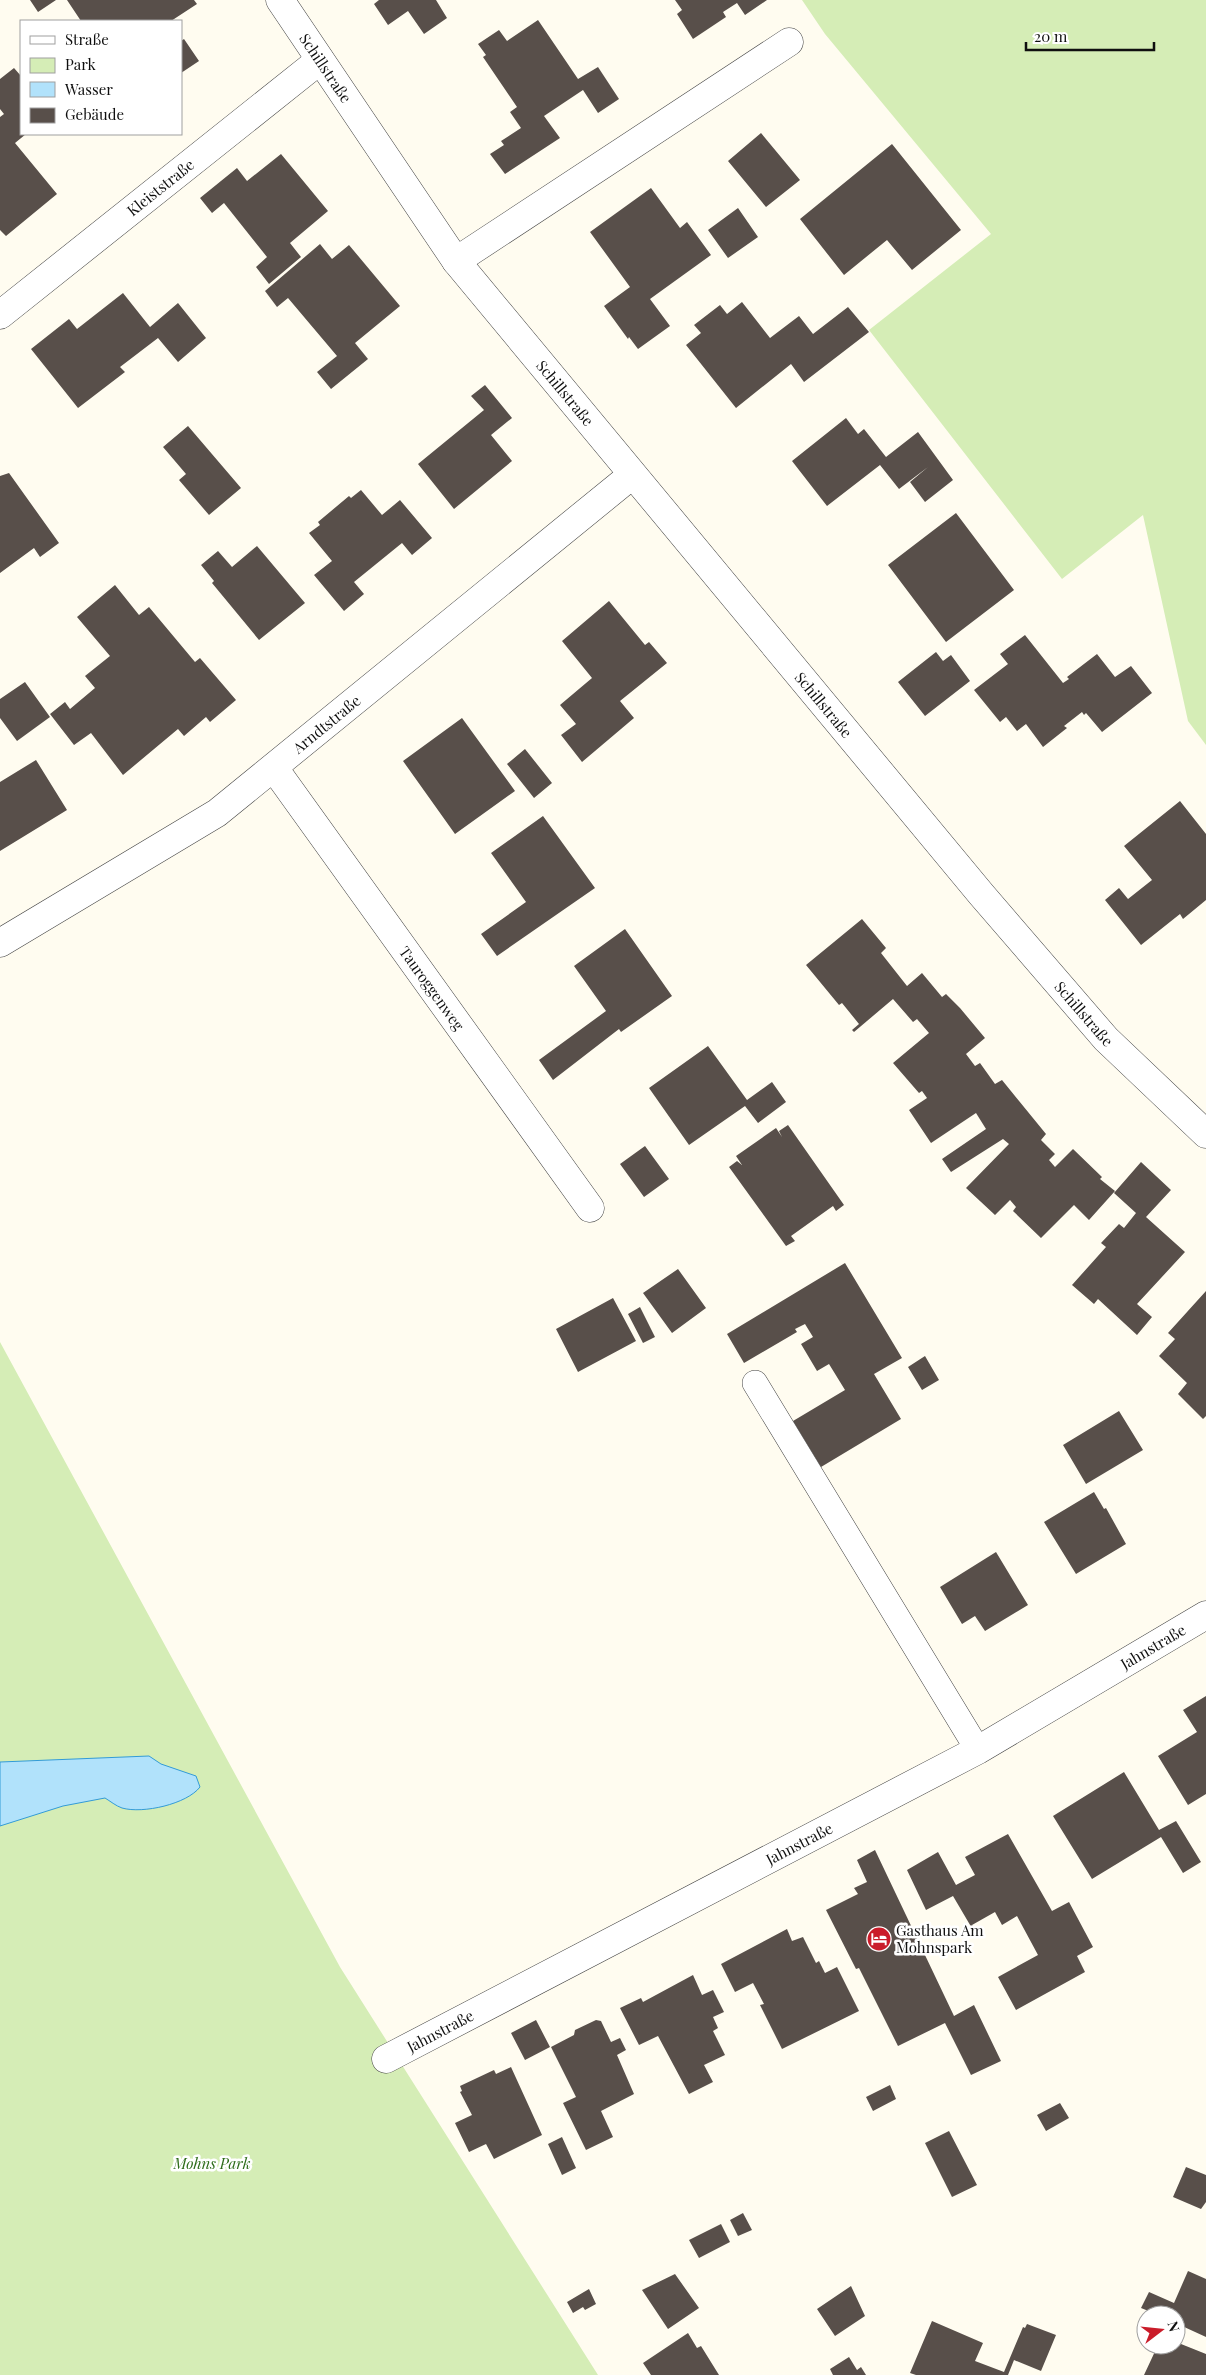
<svg xmlns="http://www.w3.org/2000/svg" width="1206" height="2375" font-family="'Playfair Display',serif">
<style>
.green{fill:#d5edb6}
.water{fill:#b1e2fb;stroke:#329bd7}
.building{fill:#584f4a}
.lines{fill:none;stroke-linecap:round;stroke-linejoin:round}
.lane-casing{stroke:#424242;stroke-width:26}
.street-casing{stroke:#424242;stroke-width:29}
.lane{stroke:#fff;stroke-width:25}
.street{stroke:#fff;stroke-width:28}
.labels{text-anchor:middle;dominant-baseline:central;stroke-width:5;stroke-linejoin:round;paint-order:stroke}
.street-label{font-size:15px;fill:#0f0f0f;stroke:#fff}
.poi-label{font-size:15px;fill:#0f0f0f;stroke:#fff;text-anchor:start}
.park-label{font-size:15px;font-style:italic;fill:#2d6c19;stroke:#fff}
</style>
<rect width="100%" height="100%" fill="#fffcf0"/>
<path class="green" d="M 802,0 L 1206,0 L 1206,745 L 1188,721 L 1143,515 L 1062,579 L 869,330 L 991,234 L 825,34 Z
M 0,1342 L 340,1967 L 598,2375 L 0,2375 Z"/>
<path class="water" d="M 149,1756 L 161,1764 L 196,1776 L 200,1787 C 187,1804 143,1814 122,1808 C 116,1806 110,1801 105,1798 L 63,1806 L 0,1826 L 0,1762 Z"/>
<path class="building" d="M 30,0 L 56,0 L 38,12 Z
M 67,0 L 194,0 L 197,4 L 171,21 L 81,21 Z
M 379,0 L 436,0 L 447,18 L 424,34 L 408,11 L 388,25 L 374,4 Z
M 675,0 L 767,0 L 745,15 L 737,3 L 723,12 L 726,17 L 693,39 L 677,14 L 682,10 Z
M 538,20 L 578,79 L 598,67 L 619,99 L 598,113 L 583,90 L 544,116 L 560,138 L 505,174 L 490,154 L 504,145 L 501,141 L 521,128 L 510,112 L 517,107 L 483,57 L 486,55 L 478,44 L 499,30 L 507,41 Z
M 184,39 L 199,61 L 181,73 L 181,41 Z
M 14,68 L 21,76 L 21,134 L 26,134 L 15,143 L 57,194 L 6,236 L 0,230 L 0,117 L 4,114 L 0,109 L 0,79 Z
M 761,133 L 800,180 L 766,207 L 728,161 Z
M 892,144 L 961,230 L 912,270 L 887,240 L 844,275 L 800,219 Z
M 281,154 L 328,211 L 290,243 L 301,257 L 269,284 L 256,267 L 267,257 L 224,203 L 212,213 L 200,198 L 237,168 L 247,181 Z
M 651,188 L 680,228 L 687,222 L 711,255 L 650,299 L 670,326 L 638,349 L 629,337 L 628,339 L 604,306 L 630,287 L 590,232 Z
M 738,208 L 758,237 L 728,258 L 708,230 Z
M 320,244 L 332,259 L 349,245 L 400,306 L 355,343 L 368,359 L 331,389 L 317,372 L 337,356 L 288,298 L 277,307 L 265,291 Z
M 123,293 L 150,327 L 178,303 L 206,338 L 178,362 L 158,338 L 120,367 L 125,372 L 78,408 L 31,349 L 69,319 L 77,329 Z
M 742,302 L 770,338 L 799,316 L 813,334 L 848,307 L 869,332 L 804,382 L 791,364 L 736,408 L 686,345 L 701,333 L 694,325 L 720,305 L 727,314 Z
M 485,385 L 512,418 L 491,435 L 512,461 L 454,509 L 418,464 L 484,410 L 471,396 Z
M 846,418 L 858,434 L 864,429 L 886,457 L 918,432 L 953,480 L 925,502 L 910,482 L 928,467 L 899,489 L 880,465 L 827,506 L 792,461 Z
M 188,426 L 241,488 L 209,515 L 179,480 L 186,474 L 163,447 Z
M 9,473 L 59,543 L 40,557 L 34,548 L 0,573 L 0,476 Z
M 361,490 L 382,515 L 400,500 L 432,538 L 412,555 L 402,543 L 354,582 L 364,594 L 344,611 L 314,575 L 332,561 L 309,533 L 320,525 L 318,522 L 349,496 L 351,498 Z
M 956,513 L 1014,590 L 946,642 L 888,565 Z
M 257,546 L 305,603 L 259,640 L 212,583 L 214,581 L 201,565 L 218,551 L 232,567 Z
M 115,585 L 139,615 L 149,607 L 195,662 L 200,658 L 236,700 L 210,722 L 206,717 L 184,736 L 178,729 L 123,775 L 91,733 L 74,745 L 50,714 L 65,702 L 70,709 L 95,688 L 85,676 L 110,656 L 77,617 Z
M 609,601 L 645,645 L 649,642 L 667,663 L 620,701 L 634,718 L 582,762 L 561,735 L 576,724 L 560,705 L 592,678 L 562,641 Z
M 1025,635 L 1063,683 L 1069,679 L 1067,677 L 1097,654 L 1115,677 L 1131,666 L 1152,693 L 1102,732 L 1086,713 L 1084,715 L 1082,712 L 1064,726 L 1067,728 L 1043,747 L 1026,724 L 1017,731 L 1006,717 L 1000,722 L 974,690 L 1008,664 L 1000,654 Z
M 936,652 L 943,661 L 951,655 L 970,681 L 925,716 L 898,682 Z
M 25,682 L 50,717 L 17,741 L 0,718 L 0,699 Z
M 462,718 L 515,791 L 455,834 L 403,761 Z
M 525,749 L 552,783 L 534,798 L 507,764 Z
M 36,760 L 67,810 L 0,851 L 0,782 Z
M 1180,801 L 1206,834 L 1206,900 L 1183,919 L 1180,914 L 1141,945 L 1105,900 L 1119,888 L 1128,899 L 1152,880 L 1124,846 Z
M 543,816 L 595,888 L 497,956 L 481,934 L 526,902 L 491,853 Z
M 862,919 L 886,948 L 881,953 L 907,986 L 922,973 L 942,997 L 946,994 L 960,1008 L 985,1038 L 966,1054 L 975,1066 L 980,1063 L 995,1084 L 1002,1080 L 1046,1134 L 1041,1140 L 1055,1154 L 1049,1160 L 1055,1167 L 1073,1149 L 1102,1177 L 1100,1179 L 1115,1191 L 1089,1220 L 1074,1205 L 1041,1238 L 1013,1211 L 1016,1207 L 1010,1200 L 995,1215 L 966,1188 L 1009,1144 L 1003,1139 L 951,1172 L 942,1159 L 986,1129 L 976,1113 L 931,1143 L 909,1110 L 927,1098 L 922,1091 L 919,1093 L 893,1063 L 929,1033 L 917,1019 L 913,1022 L 893,999 L 854,1032 L 852,1030 L 859,1024 L 842,1003 L 839,1005 L 806,965 Z
M 625,929 L 672,996 L 621,1032 L 619,1029 L 553,1080 L 539,1060 L 606,1011 L 574,966 Z
M 708,1046 L 747,1100 L 772,1082 L 786,1102 L 758,1123 L 745,1106 L 689,1145 L 649,1088 Z
M 788,1125 L 844,1205 L 836,1211 L 833,1206 L 791,1236 L 795,1241 L 786,1246 L 729,1167 L 737,1161 L 742,1165 L 736,1156 L 776,1128 L 782,1137 L 779,1131 Z
M 645,1146 L 669,1179 L 644,1197 L 620,1164 Z
M 1141,1162 L 1171,1190 L 1146,1217 L 1185,1252 L 1137,1304 L 1152,1317 L 1137,1335 L 1098,1299 L 1094,1304 L 1072,1285 L 1106,1247 L 1101,1243 L 1119,1224 L 1124,1228 L 1136,1213 L 1114,1193 Z
M 845,1263 L 902,1358 L 874,1374 L 901,1419 L 821,1467 L 793,1421 L 845,1390 L 829,1364 L 817,1371 L 801,1344 L 813,1337 L 805,1324 L 795,1329 L 797,1332 L 744,1363 L 727,1334 Z
M 678,1269 L 706,1308 L 672,1333 L 643,1293 Z
M 1206,1291 L 1206,1416 L 1203,1419 L 1178,1394 L 1187,1383 L 1159,1356 L 1175,1339 L 1168,1333 Z
M 613,1298 L 636,1341 L 578,1372 L 556,1329 Z
M 640,1307 L 655,1337 L 643,1343 L 628,1314 Z
M 925,1356 L 939,1380 L 922,1390 L 908,1367 Z
M 1119,1411 L 1143,1450 L 1086,1484 L 1063,1445 Z
M 1094,1492 L 1104,1509 L 1106,1508 L 1126,1544 L 1076,1574 L 1044,1522 Z
M 996,1552 L 1028,1605 L 985,1631 L 975,1616 L 962,1624 L 940,1587 Z
M 1206,1696 L 1206,1794 L 1188,1805 L 1158,1756 L 1197,1732 L 1183,1710 Z
M 1124,1772 L 1159,1830 L 1176,1821 L 1201,1862 L 1183,1873 L 1161,1837 L 1092,1879 L 1053,1816 Z
M 1008,1834 L 1052,1911 L 1069,1902 L 1093,1947 L 1077,1956 L 1085,1972 L 1016,2010 L 998,1977 L 1038,1955 L 1017,1916 L 1002,1925 L 995,1912 L 972,1925 L 975,1929 L 973,1930 L 953,1896 L 926,1910 L 907,1870 L 938,1852 L 956,1885 L 975,1875 L 965,1857 Z
M 875,1850 L 954,2016 L 974,2005 L 1001,2061 L 971,2075 L 945,2023 L 898,2046 L 859,1968 L 856,1969 L 826,1910 L 858,1894 L 854,1888 L 867,1882 L 857,1860 Z
M 787,1929 L 792,1941 L 803,1937 L 816,1963 L 819,1961 L 825,1973 L 837,1967 L 859,2011 L 782,2049 L 760,2005 L 764,2004 L 753,1983 L 735,1992 L 721,1964 Z
M 693,1975 L 702,1995 L 713,1990 L 724,2012 L 713,2017 L 718,2028 L 713,2031 L 725,2055 L 704,2065 L 713,2082 L 689,2094 L 658,2036 L 639,2045 L 620,2008 L 641,1998 L 643,2002 Z
M 536,2020 L 550,2047 L 525,2060 L 511,2033 Z
M 596,2020 L 601,2021 L 611,2042 L 620,2038 L 626,2050 L 617,2055 L 634,2094 L 601,2111 L 613,2137 L 586,2150 L 563,2103 L 576,2097 L 551,2047 L 574,2035 L 575,2030 Z
M 511,2067 L 542,2135 L 494,2159 L 486,2144 L 469,2152 L 455,2123 L 472,2115 L 460,2092 L 462,2091 L 460,2086 L 494,2070 L 496,2074 Z
M 890,2085 L 896,2099 L 873,2111 L 866,2097 Z
M 1060,2103 L 1069,2118 L 1046,2131 L 1037,2115 Z
M 949,2131 L 977,2185 L 952,2197 L 925,2143 Z
M 562,2137 L 576,2168 L 562,2175 L 548,2144 Z
M 1186,2167 L 1206,2175 L 1206,2202 L 1201,2209 L 1173,2197 Z
M 743,2213 L 752,2230 L 738,2236 L 730,2220 Z
M 721,2224 L 730,2242 L 699,2258 L 689,2240 Z
M 1188,2271 L 1206,2279 L 1206,2337 L 1182,2326 L 1176,2340 L 1176,2315 L 1150,2315 L 1151,2312 L 1141,2308 L 1149,2292 L 1174,2303 Z
M 675,2274 L 699,2308 L 668,2329 L 642,2290 Z
M 851,2286 L 865,2316 L 835,2336 L 817,2309 Z
M 589,2289 L 596,2304 L 585,2310 L 583,2307 L 573,2313 L 567,2302 Z
M 932,2321 L 983,2343 L 975,2361 L 1004,2372 L 1023,2327 L 1025,2328 L 1027,2324 L 1056,2335 L 1041,2371 L 1014,2360 L 1008,2375 L 916,2375 L 910,2373 Z
M 688,2333 L 697,2348 L 701,2346 L 719,2375 L 651,2375 L 643,2363 Z
M 1176,2342 L 1206,2354 L 1206,2375 L 1144,2375 L 1158,2345 L 1176,2345 Z
M 849,2357 L 857,2370 L 861,2367 L 866,2375 L 833,2375 L 830,2369 Z"/>
<g class="lines">
<defs>
<path id="lane" d="M 755,1383 L 978,1750"/>
<g id="street">
<path id="s1" d="M 280,0 L 456,261 L 981,894 L 1106,1039 L 1206,1134"/>
<path d="M 456,261 L 789,42"/>
<path id="s2" d="M 0,315 L 320,60"/>
<path id="s3" d="M 274,768 L 590,1208"/>
<path id="s4" d="M 0,943 L 217,813 L 632,475"/>
<path id="s5" d="M 386,2059 L 978,1750 L 1206,1615"/>
</g>
</defs>
<use href="#lane" class="lane-casing"/>
<use href="#street" class="street-casing"/>
<use href="#lane" class="lane"/>
<use href="#street" class="street"/>
</g>
<defs>
<symbol id="hotel-disc" viewBox="-11 -11 22 22"><circle r="9.5" fill="#ca1c2a" stroke="#fff"/><path d="M-6-4.5h1.5V1H6V5H4.5V3h-9V5H-6ZM-4 0a1.8 1.8 0 1 1 3.6 0ZM.5 0V-2.5h3Q6-2.5 6 0Z" fill="#fff"/></symbol>
</defs>
<g fill-rule="evenodd">
<use href="#hotel-disc" x="865" y="1925" width="28" height="28"/>
</g>
<g class="labels">
<g class="street-label">
<text stroke="none"><textPath href="#s1" startOffset="82">Schillstraße</textPath></text>
<text stroke="none"><textPath href="#s2" startOffset="205">Kleiststraße</textPath></text>
<text stroke="none"><textPath href="#s1" startOffset="486">Schillstraße</textPath></text>
<text stroke="none"><textPath href="#s1" startOffset="891">Schillstraße</textPath></text>
<text stroke="none"><textPath href="#s4" startOffset="394">Arndtstraße</textPath></text>
<text stroke="none"><textPath href="#s3" startOffset="271">Tauroggenweg</textPath></text>
<text stroke="none"><textPath href="#s1" startOffset="1295">Schillstraße</textPath></text>
<text stroke="none"><textPath href="#s5" startOffset="871">Jahnstraße</textPath></text>
<text stroke="none"><textPath href="#s5" startOffset="466">Jahnstraße</textPath></text>
<text stroke="none"><textPath href="#s5" startOffset="61">Jahnstraße</textPath></text>
</g>
<g class="poi-label">
<text x="896" y="1930">Gasthaus Am<tspan x="896" dy="17">Mohnspark</tspan></text>
</g>
<g class="park-label">
<text x="212" y="2163">Mohns Park</text>
</g>
</g>
<rect x="20" y="20" width="162" height="115" fill="#ffffff" stroke="#9f9f9f"/>
<rect x="30" y="36" width="25" height="8" fill="#ffffff" stroke="#9f9f9f"/>
<text x="65" y="45" font-size="15" fill="#0f0f0f">Straße</text>
<rect x="30" y="58" width="25" height="15" fill="#d5edb6" stroke="#9f9f9f"/>
<text x="65" y="70" font-size="15" fill="#0f0f0f">Park</text>
<rect x="30" y="82" width="25" height="15" fill="#b1e2fb" stroke="#9f9f9f"/>
<text x="65" y="95" font-size="15" fill="#0f0f0f">Wasser</text>
<rect x="30" y="108" width="25" height="15" fill="#584f4a" stroke="#9f9f9f"/>
<text x="65" y="120" font-size="15" fill="#0f0f0f">Gebäude</text>
<g transform="translate(1161 2330) rotate(74)"><circle r="24" fill="#ffffff" stroke="#9f9f9f"/>
<path d="M0-4L9 19L0 12L-9 19Z" fill="#ca1c2a"/>
<text y="-8" font-size="14" font-weight="bold" text-anchor="middle" fill="#0f0f0f">N</text>
</g>
<path d="M1026 42v8h128v-8" fill="none" stroke="#0f0f0f" stroke-width="2.5"/>
<text x="1034" y="42" font-size="15" fill="#0f0f0f" stroke="#ffffff" stroke-width="4" paint-order="stroke">20 m</text>
</svg>
